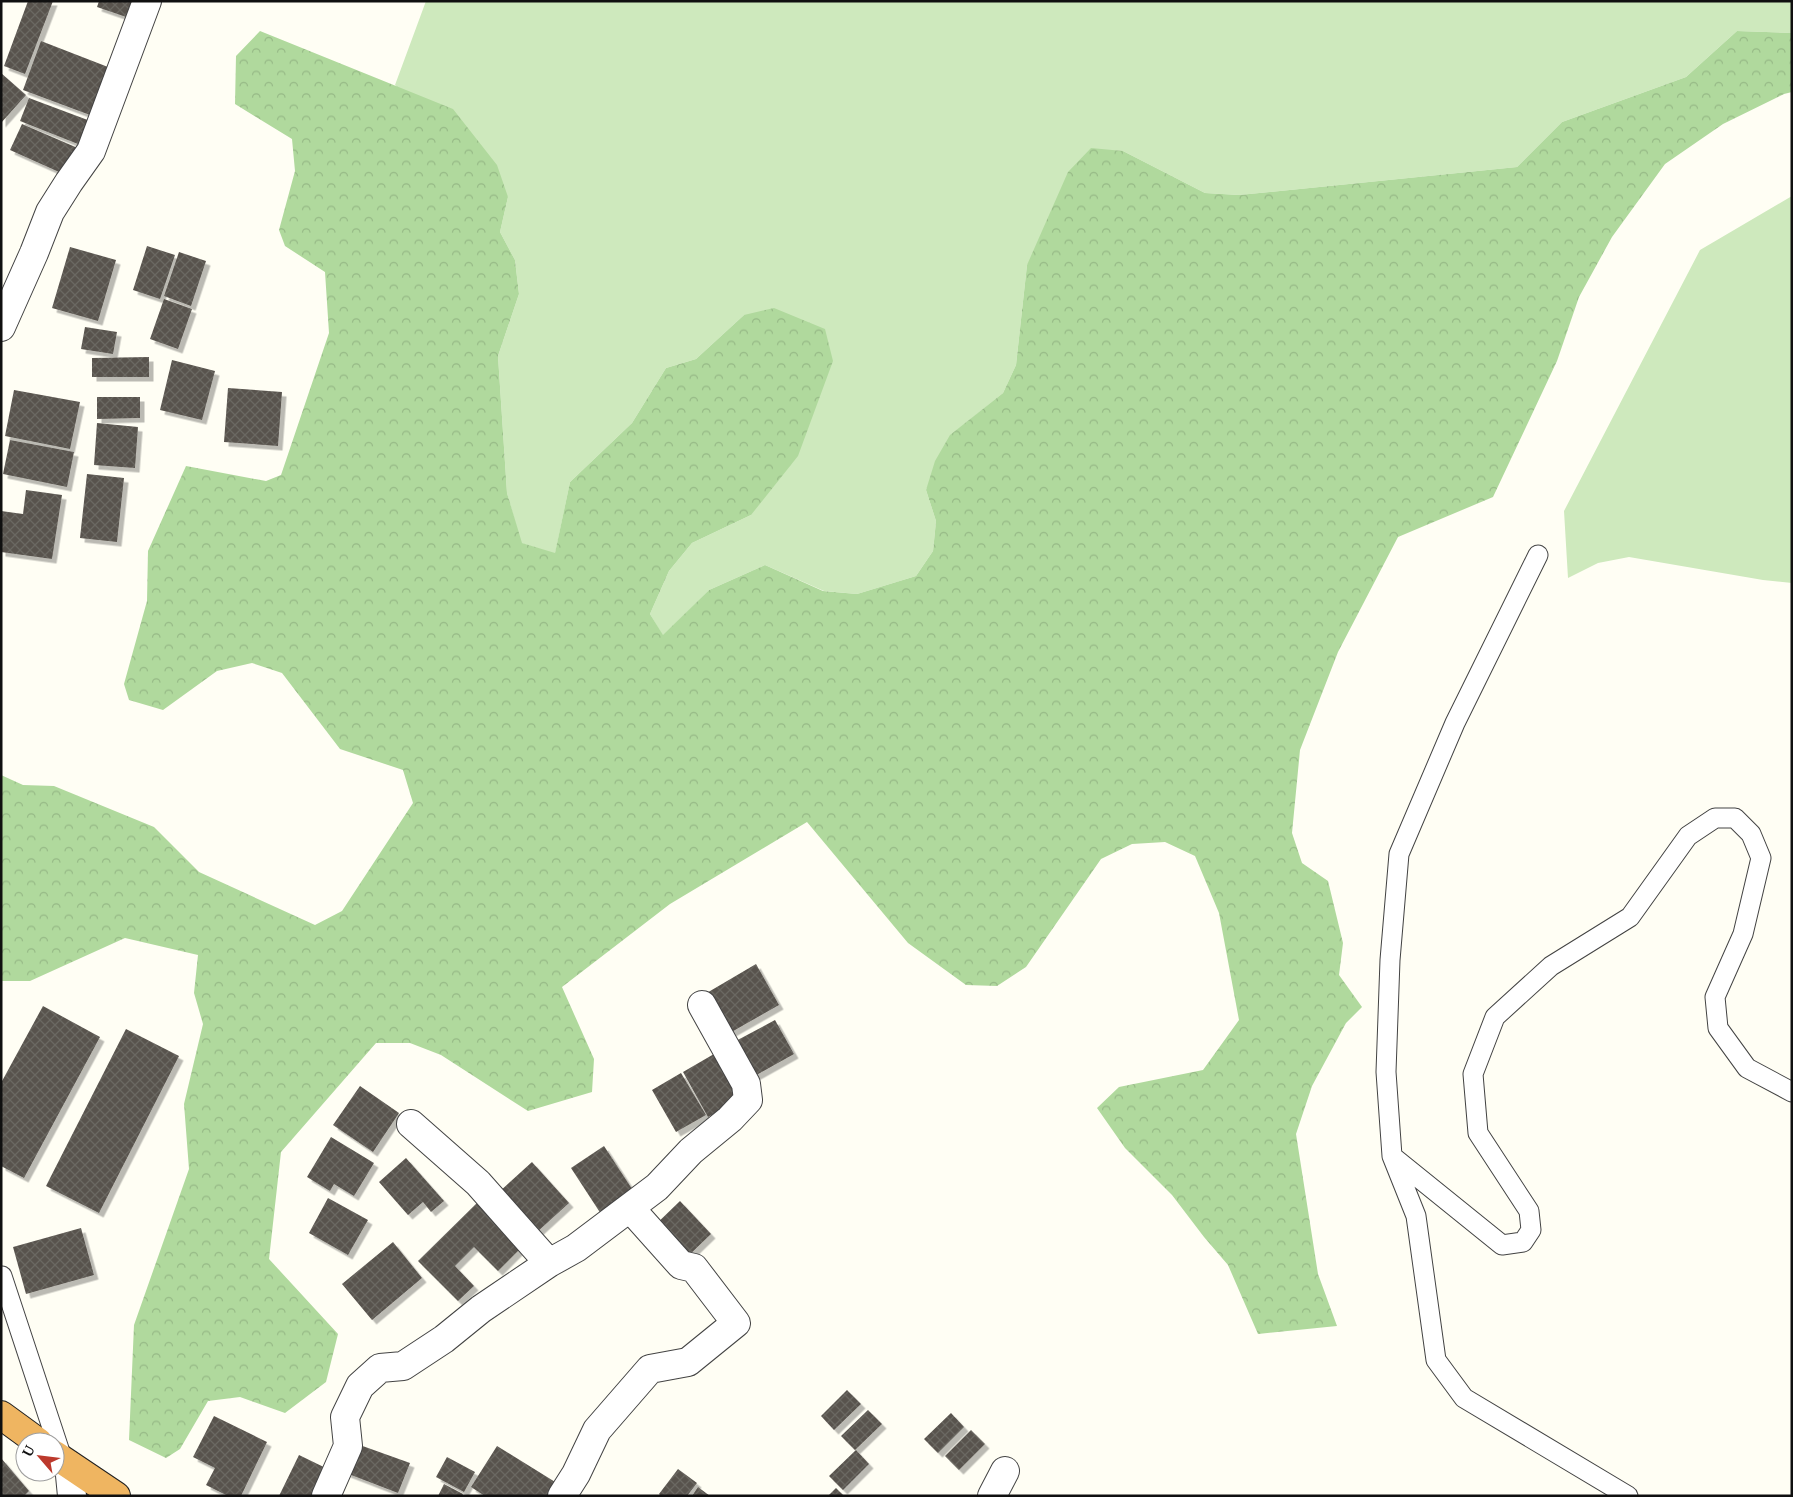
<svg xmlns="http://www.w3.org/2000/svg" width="1793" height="1497" font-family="'PT Serif',serif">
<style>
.grass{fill:#cee9bd}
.forest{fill:url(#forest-crowns)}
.building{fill:url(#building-cross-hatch);filter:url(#shadow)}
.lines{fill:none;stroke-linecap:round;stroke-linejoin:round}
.lane-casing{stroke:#434343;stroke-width:21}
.street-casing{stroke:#434343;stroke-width:30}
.highway-casing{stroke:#212121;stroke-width:30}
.lane{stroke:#fff;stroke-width:19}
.street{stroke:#fff;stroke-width:28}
.highway{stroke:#efb561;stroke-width:28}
</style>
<defs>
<pattern id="forest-crowns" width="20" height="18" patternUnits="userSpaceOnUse" patternTransform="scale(1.25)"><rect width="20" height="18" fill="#b0d99d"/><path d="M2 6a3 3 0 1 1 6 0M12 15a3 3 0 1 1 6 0" fill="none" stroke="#96b986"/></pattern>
<pattern id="building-cross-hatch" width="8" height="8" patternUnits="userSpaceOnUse" patternTransform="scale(1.25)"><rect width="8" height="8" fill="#58534d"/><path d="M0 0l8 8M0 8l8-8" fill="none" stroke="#6b6762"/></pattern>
<filter id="shadow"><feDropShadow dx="4.5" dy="4.5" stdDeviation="0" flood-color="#0004"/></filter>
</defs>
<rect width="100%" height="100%" fill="#fffef4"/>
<path class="grass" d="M 426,1 L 1792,1 L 1792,33 L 1737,31 L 1686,77 L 1562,122 L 1517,167 L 1239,195 L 1205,193 L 1123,151 L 1027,265 L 1016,365 L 1003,393 L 951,435 L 926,490 L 936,521 L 933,551 L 916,576 L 857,594 L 824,591 L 765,565 L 709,590 L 663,636 L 650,614 L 669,571 L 692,543 L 751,515 L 744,315 L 696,359 L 666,368 L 632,423 L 570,482 L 555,554 L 521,543 L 507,493 L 498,356 L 519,294 L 515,260 L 500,232 L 508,197 L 395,85 Z
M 1792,196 L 1792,583 L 1763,580 L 1629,557 L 1598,563 L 1568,578 L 1564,511 L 1700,250 Z"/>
<path class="forest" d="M 260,31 L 453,109 L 497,165 L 508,197 L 500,232 L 515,260 L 519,294 L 498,356 L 507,493 L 522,543 L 555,553 L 570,482 L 632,423 L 666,368 L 696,359 L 744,315 L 774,308 L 825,329 L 833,361 L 798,456 L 751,515 L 692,543 L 669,571 L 650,614 L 663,635 L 709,590 L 765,565 L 823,591 L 857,594 L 916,576 L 933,551 L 936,521 L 926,490 L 935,461 L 950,435 L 1003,393 L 1016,365 L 1027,265 L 1068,172 L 1091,148 L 1123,151 L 1205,193 L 1239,195 L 1517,167 L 1562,122 L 1686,77 L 1737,31 L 1792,33 L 1792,92 L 1784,94 L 1723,124 L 1665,164 L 1612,237 L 1579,297 L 1557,361 L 1493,497 L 1398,537 L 1338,652 L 1300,750 L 1292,833 L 1302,863 L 1328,881 L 1343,943 L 1339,975 L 1362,1007 L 1346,1023 L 1312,1086 L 1296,1134 L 1318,1274 L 1337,1326 L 1258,1334 L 1228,1265 L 1204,1237 L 1172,1195 L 1125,1148 L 1097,1108 L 1119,1087 L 1203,1070 L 1239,1020 L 1219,913 L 1195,856 L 1165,842 L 1132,844 L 1101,859 L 1026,967 L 997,986 L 966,985 L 908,943 L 807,822 L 670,904 L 562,987 L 594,1059 L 592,1092 L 528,1111 L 441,1055 L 410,1043 L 376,1043 L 281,1152 L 269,1259 L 338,1334 L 326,1382 L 285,1413 L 240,1397 L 208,1401 L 180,1449 L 166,1458 L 129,1440 L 134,1325 L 189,1169 L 184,1104 L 203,1024 L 194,993 L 198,955 L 125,938 L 30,981 L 1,981 L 1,775 L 23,785 L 54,786 L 154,827 L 199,872 L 315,925 L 342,911 L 413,803 L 403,770 L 340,749 L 282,673 L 252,663 L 217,671 L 163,710 L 129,700 L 124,684 L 147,601 L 148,551 L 186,466 L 266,481 L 281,475 L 329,333 L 325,272 L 285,246 L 279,230 L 295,171 L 292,139 L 235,104 L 236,56 Z"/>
<path class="building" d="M 28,1 L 53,1 L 25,74 L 4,66 Z
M 99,1 L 138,1 L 132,19 L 97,7 Z
M 41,41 L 108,67 L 90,115 L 23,90 Z
M 1,73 L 26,95 L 1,123 Z
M 29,98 L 93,122 L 83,146 L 20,121 Z
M 22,124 L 80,149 L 68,176 L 10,150 Z
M 147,246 L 175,255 L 160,299 L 133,290 Z
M 70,247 L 116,260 L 98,321 L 52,308 Z
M 179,252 L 206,261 L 191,306 L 164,296 Z
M 164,299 L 192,309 L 178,349 L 150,339 Z
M 85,327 L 117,332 L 113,354 L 81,349 Z
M 149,357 L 149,377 L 92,377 L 92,358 Z
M 172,360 L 215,371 L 202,420 L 160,410 Z
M 228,388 L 282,392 L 278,446 L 224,442 Z
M 14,390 L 80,402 L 70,449 L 5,436 Z
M 97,397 L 140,397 L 140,418 L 97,419 Z
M 97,423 L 138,427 L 135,468 L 94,465 Z
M 10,440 L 74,452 L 67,487 L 3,474 Z
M 87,474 L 124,478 L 117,542 L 80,538 Z
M 26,490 L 62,495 L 52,559 L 1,552 L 1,511 L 23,514 Z
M 756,964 L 779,1005 L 728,1034 L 705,994 Z
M 43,1006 L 100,1037 L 24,1178 L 1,1166 L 1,1083 Z
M 775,1020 L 794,1054 L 751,1078 L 732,1043 Z
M 126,1029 L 179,1056 L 99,1213 L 46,1186 Z
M 714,1054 L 740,1099 L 708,1117 L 683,1072 Z
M 681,1073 L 706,1115 L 676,1132 L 652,1090 Z
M 360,1086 L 399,1113 L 373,1152 L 333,1125 Z
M 331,1137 L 374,1163 L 354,1196 L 334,1184 L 330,1191 L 307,1177 Z
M 604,1146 L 634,1192 L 601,1214 L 571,1168 Z
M 406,1158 L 444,1201 L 431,1212 L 423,1202 L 408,1215 L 379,1182 Z
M 532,1162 L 569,1203 L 535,1234 L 498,1193 Z
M 328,1198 L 368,1220 L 348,1255 L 309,1233 Z
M 481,1199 L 525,1244 L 498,1271 L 474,1247 L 455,1266 L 474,1286 L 458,1301 L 418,1261 Z
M 680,1201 L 711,1234 L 683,1261 L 652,1228 Z
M 81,1228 L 94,1275 L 26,1294 L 13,1247 Z
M 393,1242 L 422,1278 L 372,1320 L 342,1284 Z
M 847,1390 L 861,1404 L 834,1430 L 821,1416 Z
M 868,1410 L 882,1424 L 855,1450 L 841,1436 Z
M 951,1413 L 964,1427 L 938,1453 L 924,1439 Z
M 214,1416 L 267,1442 L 241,1496 L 228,1496 L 206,1485 L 215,1468 L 193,1457 Z
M 971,1430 L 985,1444 L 959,1470 L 945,1456 Z
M 357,1444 L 410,1463 L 398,1493 L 346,1473 Z
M 497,1446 L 560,1485 L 553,1496 L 485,1496 L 471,1487 Z
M 856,1450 L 869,1464 L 843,1490 L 829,1476 Z
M 299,1455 L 334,1472 L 323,1496 L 279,1496 Z
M 447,1457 L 475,1472 L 464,1492 L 436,1477 Z
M 1,1458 L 29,1491 L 24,1496 L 1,1496 Z
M 678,1469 L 697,1483 L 687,1496 L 661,1496 L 659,1494 Z
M 444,1484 L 463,1494 L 462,1496 L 438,1496 Z
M 698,1487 L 710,1496 L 692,1496 Z
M 836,1488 L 844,1496 L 828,1496 Z"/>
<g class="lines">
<defs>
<path id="lane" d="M 1538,555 L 1455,723 L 1399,854 L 1390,960 L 1386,1072 L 1392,1156 L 1416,1216 L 1436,1360 L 1464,1398 L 1628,1496
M 1393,1157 L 1502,1245 L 1523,1242 L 1531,1230 L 1529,1211 L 1478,1133 L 1473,1074 L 1495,1017 L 1551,966 L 1630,917 L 1688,836 L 1715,818 L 1735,818 L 1751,834 L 1761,858 L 1743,934 L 1715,997 L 1718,1028 L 1747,1068 L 1792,1092
M 2,1276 L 63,1461"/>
<path id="street" d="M 1,327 L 34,253 L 50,212 L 69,182 L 91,151 L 147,1
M 411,1124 L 478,1183 L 549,1263
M 69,1465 L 72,1496
M 326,1496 L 348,1446 L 345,1417 L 360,1386 L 380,1368 L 403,1366 L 444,1339 L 481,1309 L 549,1263 L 576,1248 L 657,1187 L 691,1151 L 730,1119 L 748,1100 L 746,1084 L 702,1005
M 562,1496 L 576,1474 L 597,1430 L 650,1369 L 688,1362 L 736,1323 L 694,1268 L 681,1265 L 630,1208
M 992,1496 L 1005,1471"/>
<path id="highway" d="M 1,1415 L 38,1442
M 55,1455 L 116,1496"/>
</defs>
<use href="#lane" class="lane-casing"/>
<use href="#street" class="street-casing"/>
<use href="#highway" class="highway-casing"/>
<use href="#lane" class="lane"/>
<use href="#street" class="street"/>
<use href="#highway" class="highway"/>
</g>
<rect width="1793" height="1497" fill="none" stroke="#101010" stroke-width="5"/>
<g transform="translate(40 1457) rotate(298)"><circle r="24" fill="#ffffff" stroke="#9f9f9f"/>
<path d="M0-4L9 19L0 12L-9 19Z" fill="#bc392c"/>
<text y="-8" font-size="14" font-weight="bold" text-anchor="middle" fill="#101010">U</text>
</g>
</svg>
